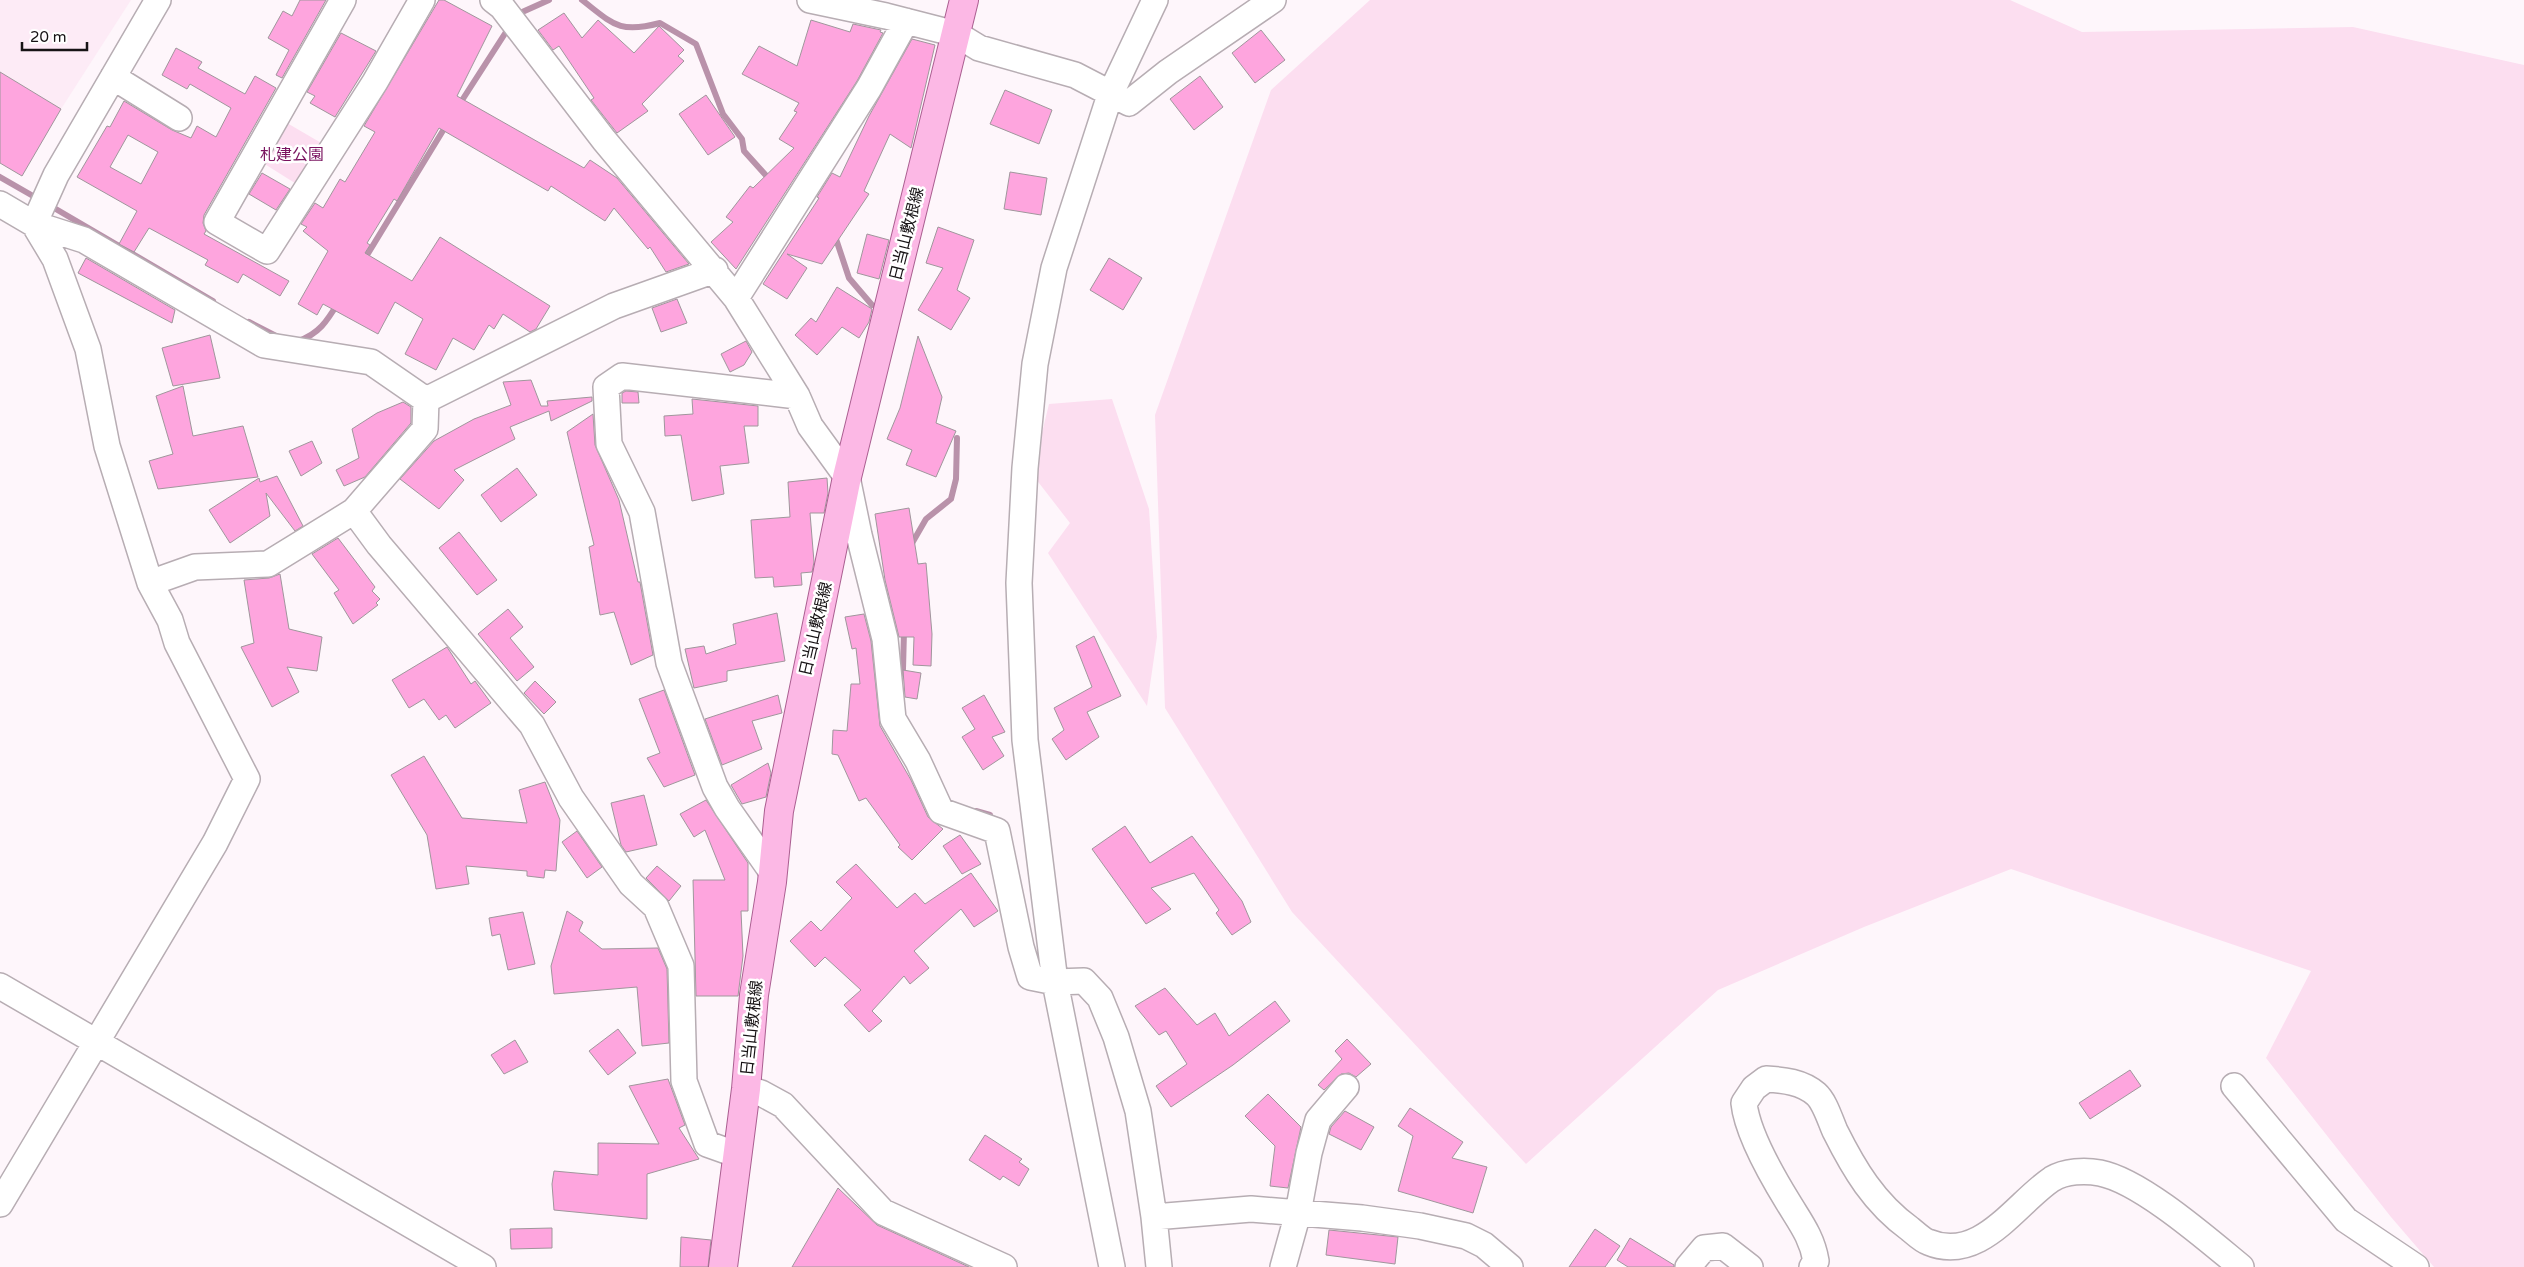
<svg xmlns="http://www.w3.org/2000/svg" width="2524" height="1267" font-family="'Varela Round','Noto Sans JP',sans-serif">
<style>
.built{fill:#fdebf6}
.green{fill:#fcdef0}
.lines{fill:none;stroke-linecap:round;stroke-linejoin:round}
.stream{stroke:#b992aa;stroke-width:6}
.building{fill:#fea5de;stroke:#a0969c;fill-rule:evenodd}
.minor-casing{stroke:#b7adb3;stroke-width:28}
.major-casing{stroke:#ab5f91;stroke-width:30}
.minor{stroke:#fff;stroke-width:25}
.major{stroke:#fcb8e5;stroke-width:28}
.labels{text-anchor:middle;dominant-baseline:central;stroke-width:5;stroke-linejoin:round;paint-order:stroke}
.park-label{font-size:16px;fill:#79125f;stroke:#fff}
.street-label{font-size:16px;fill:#171315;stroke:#fff}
</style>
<rect width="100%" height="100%" fill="#fef6fb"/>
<path class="built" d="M 0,0 L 131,0 L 61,109 L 0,72 Z"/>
<path class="green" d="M 1370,0 L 2010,0 L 2082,32 L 2353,27 L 2524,65 L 2524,1267 L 2434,1267 L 2391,1217 L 2266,1058 L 2311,971 L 2011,869 L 1864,927 L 1718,990 L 1526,1164 L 1292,912 L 1165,708 L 1155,415 L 1271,90 Z
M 287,123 L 323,144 L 298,185 L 263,163 Z
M 1112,399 L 1149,509 L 1157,637 L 1147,706 L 1048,553 L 1070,523 L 1032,474 L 1049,404 Z"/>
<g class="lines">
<path class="stream" d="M 582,0 C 613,24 619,34 660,23 L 696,44 L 723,114 L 742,139 L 744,151 L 771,181
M 517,17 L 520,13 L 549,0
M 459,105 L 506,32
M 0,177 L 40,200
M 49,205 L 213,301
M 832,236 L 836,239 L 849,278 L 872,305
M 364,260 L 447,124
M 249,322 L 278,337
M 298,341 C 319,334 327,321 338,303
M 911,545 L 926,519 L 951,499 L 956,479 L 957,438
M 898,679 L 903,669 L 904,631
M 976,811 L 990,815"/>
</g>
<path class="building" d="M 300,0 L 326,0 L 282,78 L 276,75 L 289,50 L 268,38 L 283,11 L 292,16 Z
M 439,0 L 444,0 L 492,26 L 457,96 L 584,168 L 590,160 L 617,178 L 689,264 L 666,272 L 650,247 L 648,249 L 614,208 L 605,221 L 551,186 L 548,191 L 439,128 L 397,201 L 394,199 L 367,243 L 370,245 L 365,253 L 412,281 L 440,237 L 550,306 L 536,329 L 530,332 L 503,314 L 494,329 L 489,325 L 474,350 L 453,338 L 436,370 L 405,354 L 423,319 L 395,302 L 378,334 L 323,304 L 317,315 L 298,304 L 328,251 L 303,231 L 307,227 L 301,224 L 315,203 L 323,208 L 340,179 L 345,182 L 375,132 L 364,126 Z
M 564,13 L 582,38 L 598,20 L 634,53 L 659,26 L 684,50 L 678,56 L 684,61 L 642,104 L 648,111 L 617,133 L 591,100 L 594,98 L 559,46 L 553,50 L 538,30 Z
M 811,20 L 850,32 L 853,24 L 881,30 L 880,32 L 883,33 L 857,81 L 736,269 L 711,242 L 733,222 L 726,217 L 750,186 L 753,188 L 794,148 L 779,139 L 797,112 L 794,111 L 799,103 L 742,74 L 759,46 L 797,66 Z
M 1261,30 L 1285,60 L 1255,83 L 1232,53 Z
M 341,33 L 376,51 L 335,117 L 310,103 L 315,96 L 307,92 Z
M 912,39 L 935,45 L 911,148 L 890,134 L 864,191 L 869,194 L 822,264 L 787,254 L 807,268 L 787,299 L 763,284 L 819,198 L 817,197 L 832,173 L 840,177 L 869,116 Z
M 176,48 L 202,62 L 198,68 L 245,94 L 255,76 L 276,88 L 204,215 L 203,223 L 206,231 L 204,234 L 289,281 L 280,296 L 243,274 L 238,283 L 205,265 L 208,260 L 149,228 L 134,252 L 119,244 L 137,211 L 77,177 L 107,126 L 110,127 L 124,101 L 172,130 L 191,138 L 197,126 L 216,137 L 231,108 L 190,84 L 187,89 L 162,75 ZM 128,135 L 158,152 L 141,184 L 110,167 Z
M 0,72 L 61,109 L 22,176 L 0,163 Z
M 1200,76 L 1223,107 L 1194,130 L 1170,99 Z
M 1005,90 L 1052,110 L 1039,144 L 990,124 Z
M 706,95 L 735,137 L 708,155 L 679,114 Z
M 1010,172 L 1047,178 L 1041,215 L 1004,209 Z
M 262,173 L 290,189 L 276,210 L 249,194 Z
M 938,227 L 974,240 L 957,290 L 970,298 L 951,330 L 918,310 L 943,268 L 926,263 Z
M 867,234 L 889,240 L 879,279 L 857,273 Z
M 86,258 L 175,310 L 172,323 L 78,273 Z
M 1109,258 L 1142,278 L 1123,310 L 1090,290 Z
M 837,287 L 872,309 L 869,322 L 859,338 L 842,327 L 817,355 L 795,335 L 811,318 L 816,322 Z
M 677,299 L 687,323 L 661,332 L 652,308 Z
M 210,335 L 220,378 L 173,386 L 162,348 Z
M 918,336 L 942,397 L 936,423 L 956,431 L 936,477 L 906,465 L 912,450 L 887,439 L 900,408 Z
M 746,341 L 752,352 L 744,365 L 730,372 L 721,354 Z
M 531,380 L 541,406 L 548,406 L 547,401 L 592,397 L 592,401 L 551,421 L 549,411 L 510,427 L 515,439 L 454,470 L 464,480 L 439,509 L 400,479 L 434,441 L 474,419 L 511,405 L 503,382 Z
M 183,386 L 193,436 L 243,426 L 258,477 L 158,489 L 149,461 L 173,454 L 156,396 Z
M 626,391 L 638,392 L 639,403 L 622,403 L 622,393 Z
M 692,399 L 758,406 L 758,426 L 744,426 L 749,463 L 720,466 L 724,494 L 692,501 L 681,435 L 665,436 L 664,416 L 693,414 Z
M 403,402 L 411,407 L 411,423 L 365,477 L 344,486 L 336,470 L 359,458 L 352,429 L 377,413 Z
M 593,414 L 595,445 L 619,500 L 638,582 L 640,582 L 653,655 L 631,665 L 614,612 L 600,615 L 589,547 L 594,545 L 567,432 Z
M 312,441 L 322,463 L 301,476 L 289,451 Z
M 517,468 L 537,495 L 501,522 L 481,495 Z
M 277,476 L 303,526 L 295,531 L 266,493 L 270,516 L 230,543 L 209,510 L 259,478 L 260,482 Z
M 827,478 L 828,493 L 824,513 L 810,513 L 814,562 L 812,572 L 801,573 L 802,585 L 774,587 L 773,577 L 755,578 L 751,520 L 790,517 L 788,482 Z
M 909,508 L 918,564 L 926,563 L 932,634 L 931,666 L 913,665 L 914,637 L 899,637 L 885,580 L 875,514 Z
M 459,532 L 497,580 L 477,595 L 439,548 Z
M 338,538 L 375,587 L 372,591 L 380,599 L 376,603 L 378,605 L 353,624 L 334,593 L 339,590 L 312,554 Z
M 280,574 L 289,629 L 322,637 L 317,671 L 287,667 L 299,692 L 272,707 L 241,647 L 254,643 L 244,580 L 269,578 Z
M 508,609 L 523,627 L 510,638 L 534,667 L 517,681 L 478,634 Z
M 777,613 L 785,661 L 727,671 L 727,681 L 694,688 L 685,649 L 704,646 L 706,654 L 736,644 L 733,624 Z
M 864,614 L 871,641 L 880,726 L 911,780 L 928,817 L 943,829 L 912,860 L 898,847 L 900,845 L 866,798 L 859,801 L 838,755 L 832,754 L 833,730 L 847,731 L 851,684 L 860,684 L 856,648 L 852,649 L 845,617 Z
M 1094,636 L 1121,696 L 1087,712 L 1099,737 L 1066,760 L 1052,739 L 1064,730 L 1054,708 L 1092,687 L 1076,646 Z
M 447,647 L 471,684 L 475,681 L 491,703 L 455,728 L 446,715 L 439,720 L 424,699 L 409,708 L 392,680 Z
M 903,670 L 921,673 L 917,699 L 905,697 Z
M 535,681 L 556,702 L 544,714 L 524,693 Z
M 664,690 L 695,775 L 664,787 L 647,758 L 660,753 L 639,699 Z
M 778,695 L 782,713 L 752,721 L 762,749 L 722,765 L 705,719 Z
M 984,695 L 1005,732 L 992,737 L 1004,756 L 983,770 L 962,737 L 975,729 L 962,708 Z
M 424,756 L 462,818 L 527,823 L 519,790 L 545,782 L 560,820 L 556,871 L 545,870 L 544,878 L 527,876 L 527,871 L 466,866 L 469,884 L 436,889 L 427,835 L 391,775 Z
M 768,763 L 771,773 L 766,797 L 742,804 L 731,785 Z
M 644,795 L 657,845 L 626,852 L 621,845 L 611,803 Z
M 706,800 L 748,863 L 748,911 L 741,911 L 743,956 L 738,996 L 696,996 L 693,880 L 725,880 L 705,830 L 694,837 L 680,814 Z
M 1125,826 L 1150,863 L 1192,836 L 1242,901 L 1251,922 L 1232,935 L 1216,913 L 1219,910 L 1194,873 L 1151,888 L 1171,909 L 1146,924 L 1092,849 Z
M 577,831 L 602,867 L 587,878 L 562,842 Z
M 960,835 L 981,864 L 962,874 L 943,846 Z
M 856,864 L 897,908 L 915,893 L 925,904 L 971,873 L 998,911 L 974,927 L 961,909 L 914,951 L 929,968 L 910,984 L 904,976 L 872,1011 L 882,1021 L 869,1032 L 844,1005 L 861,990 L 825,957 L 815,967 L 790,941 L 811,921 L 821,931 L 852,898 L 836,882 Z
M 657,866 L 681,886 L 669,901 L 646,878 Z
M 567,911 L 583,922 L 579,931 L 602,949 L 658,948 L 667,969 L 669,1043 L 642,1046 L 637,987 L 554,994 L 551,966 Z
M 523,912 L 535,964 L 508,970 L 500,934 L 492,936 L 489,918 Z
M 1165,988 L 1197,1025 L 1215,1013 L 1229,1036 L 1275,1001 L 1290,1021 L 1233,1065 L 1171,1107 L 1156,1086 L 1187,1064 L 1166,1031 L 1159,1035 L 1135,1006 Z
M 618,1029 L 636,1053 L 608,1075 L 589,1051 Z
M 1347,1039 L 1371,1064 L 1356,1077 L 1349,1073 L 1341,1074 L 1324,1090 L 1318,1085 L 1342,1059 L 1335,1051 Z
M 515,1040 L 528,1062 L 504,1074 L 491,1055 Z
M 2130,1070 L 2141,1086 L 2090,1119 L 2079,1103 Z
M 668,1079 L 685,1125 L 679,1128 L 699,1159 L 647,1174 L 647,1219 L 554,1210 L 552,1184 L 554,1171 L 598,1175 L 598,1143 L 659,1144 L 629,1086 Z
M 1268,1094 L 1301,1127 L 1288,1188 L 1270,1186 L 1275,1146 L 1245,1116 Z
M 1410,1108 L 1463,1142 L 1452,1158 L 1487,1167 L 1473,1213 L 1398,1191 L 1413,1136 L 1398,1126 Z
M 1345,1111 L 1374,1127 L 1361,1150 L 1329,1134 L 1331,1127 Z
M 985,1135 L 1022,1159 L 1019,1162 L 1029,1169 L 1019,1186 L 1003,1176 L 1000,1180 L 969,1160 Z
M 838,1188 L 877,1225 L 969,1267 L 792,1267 Z
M 552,1228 L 552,1248 L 511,1249 L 510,1229 Z
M 1595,1229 L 1620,1246 L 1605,1267 L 1569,1267 Z
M 1329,1230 L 1398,1237 L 1395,1264 L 1326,1255 Z
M 681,1237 L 711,1240 L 708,1267 L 680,1267 Z
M 1630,1238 L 1674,1265 L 1674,1267 L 1628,1267 L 1617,1260 Z"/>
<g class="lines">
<defs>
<path id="minor" d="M 343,0 L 217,222 L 267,251 L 375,82 L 422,0
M 493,0 L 502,7 L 604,140 L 736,298 L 797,396 L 810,426 L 847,477 L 859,535 L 885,639 L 893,719 L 918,761 L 941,811 L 997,831 L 1021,947 L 1030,977 L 1055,982 L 1084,981 L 1100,998 L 1116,1037 L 1138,1111 L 1154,1217 L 1251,1209 L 1362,1218 L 1420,1226 L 1466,1236 L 1484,1245 L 1510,1267
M 810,0 L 886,16 L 956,34 L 979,48 L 1075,75 L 1129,103 L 1168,72 L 1273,0
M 113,77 L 179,118
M 0,204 L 34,224 L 84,240 L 264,345 L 371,362 L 426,400
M 34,224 L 56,175 L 158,0
M 736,298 L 869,88 L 906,21
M 354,511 L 379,545 L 532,725 L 571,798 L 631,884 L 656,907 L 681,966 L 684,1081 L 707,1144 L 738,1155
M 150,583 L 195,567 L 268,564 L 354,511 L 425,429 L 426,400 L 614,306 L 715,270
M 772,872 L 727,808 L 715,787 L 669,663 L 642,512 L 609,444 L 606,387 L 622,376 L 797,396
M 0,986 L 483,1267
M 2234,1086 L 2346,1220 L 2416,1267
M 746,1089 L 761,1093 L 783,1105 L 883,1212 L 1004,1267
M 0,1204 L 215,843 L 247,779 L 177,643 L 170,620 L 150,583 L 107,446 L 88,349 L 55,259 L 34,224
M 1154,1217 L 1159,1267
M 1112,1267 L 1055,982 L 1025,740 L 1019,583 L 1025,468 L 1035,364 L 1054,268 L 1110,95 L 1155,0
M 1283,1267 L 1298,1213 L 1309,1153 L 1318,1120 L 1346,1087
M 1688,1267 L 1704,1248 L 1723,1246 L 1750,1267
M 1812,1267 L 1816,1261 C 1812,1237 1800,1222 1788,1202 C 1772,1176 1747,1132 1744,1103 L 1754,1088 L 1766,1079 C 1784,1080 1802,1082 1816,1094 C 1825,1102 1830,1120 1835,1131 C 1854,1169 1874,1203 1910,1229 C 1915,1233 1922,1240 1928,1242 C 1980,1264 2015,1204 2052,1179 C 2065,1171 2085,1170 2100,1173 C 2141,1181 2208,1240 2241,1267"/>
<path id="major" d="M 723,1267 L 746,1089 L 754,995 L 772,882 L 779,811 L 847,477 L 964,0"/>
</defs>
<use href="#minor" class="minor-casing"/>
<use href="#major" class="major-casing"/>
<use href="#minor" class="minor"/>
<use href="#major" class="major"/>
</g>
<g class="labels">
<g class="park-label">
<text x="292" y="155">札建公園</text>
</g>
<g class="street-label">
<text transform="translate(907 234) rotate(-76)">日当山敷根線</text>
<text transform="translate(816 629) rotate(-77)">日当山敷根線</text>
<text transform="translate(752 1028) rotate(-84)">日当山敷根線</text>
</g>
</g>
<path d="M22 42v8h65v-8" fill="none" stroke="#171315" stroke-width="2.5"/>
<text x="30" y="42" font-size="15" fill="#171315" stroke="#ffffff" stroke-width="4" paint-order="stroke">20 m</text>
</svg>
